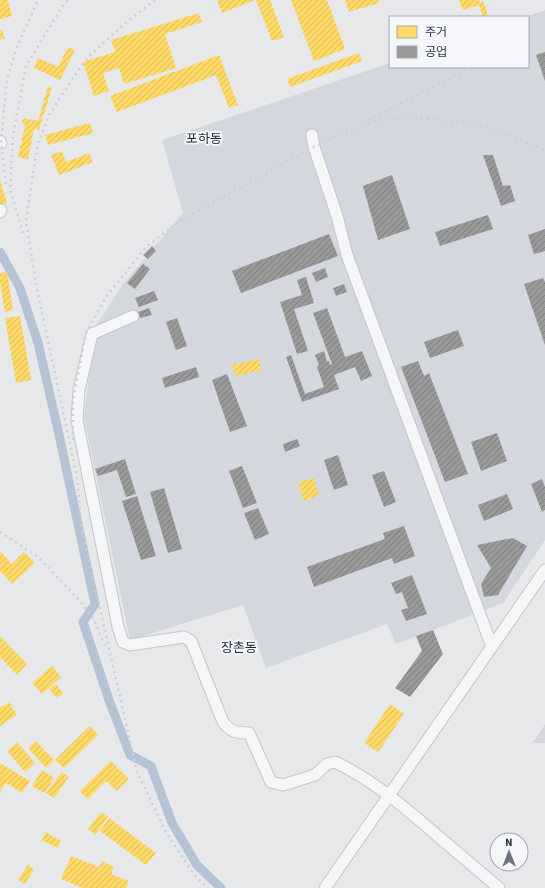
<svg xmlns="http://www.w3.org/2000/svg" width="545" height="888" font-family="'Source Sans 3','Noto Sans KR',sans-serif">
<style>
.built{fill:#d4d7dd}
.homes{fill:url(#homes-hatch)}
.industry{fill:url(#industry-hatch)}
.lines{fill:none;stroke-linecap:round;stroke-linejoin:round}
.canal{stroke:#b4c4d5;stroke-width:9}
.minor-casing{stroke:#c4c6c8;stroke-width:13}
.minor{stroke:#f5f6f7;stroke-width:11}
.rail{stroke:#cecfd2;stroke-width:2.5;stroke-dasharray:2 4;stroke-linecap:butt}
.labels{text-anchor:middle;dominant-baseline:central;stroke-width:4;stroke-linejoin:round;paint-order:stroke}
.quarter-label{font-size:13px;fill:#1d2536;stroke:#f4f6f9}
</style>
<defs>
<pattern id="homes-hatch" width="6" height="6" patternUnits="userSpaceOnUse"><rect width="6" height="6" fill="#ffd966"/><path d="M-1 1l2-2M0 6l6-6M5 7l2-2" fill="none" stroke="#dbbb5a"/></pattern>
<pattern id="industry-hatch" width="6" height="6" patternUnits="userSpaceOnUse"><rect width="6" height="6" fill="#999"/><path d="M-1 1l2-2M0 6l6-6M5 7l2-2" fill="none" stroke="#7d7e7f"/></pattern>
</defs>
<rect width="100%" height="100%" fill="#e6e8ea"/>
<path class="built" d="M 545,10 L 545,540 L 503,603 L 396,644 L 387,624 L 266,668 L 243,605 L 130,640 L 84,418 L 95,327 L 123,284 L 183,213 L 162,140 L 390,63 L 390,67 L 528,67 L 528,17 L 526,17 Z
M 545,724 L 545,743 L 533,743 Z"/>
<path class="homes" d="M 0,0 L 8,0 L 12,16 L 0,19 Z
M 217,0 L 255,0 L 222,13 Z
M 256,0 L 270,0 L 284,37 L 272,41 Z
M 291,0 L 327,0 L 345,49 L 314,61 Z
M 345,0 L 378,0 L 379,3 L 349,12 Z
M 459,0 L 479,0 L 480,3 L 483,1 L 488,15 L 483,17 L 479,5 L 463,10 Z
M 199,13 L 202,22 L 165,34 L 176,68 L 124,84 L 119,68 L 103,73 L 109,91 L 94,96 L 83,62 L 115,52 L 111,40 Z
M 0,30 L 2,30 L 5,38 L 0,40 Z
M 68,47 L 75,50 L 60,80 L 34,68 L 38,58 L 58,67 Z
M 359,53 L 362,61 L 290,87 L 287,79 Z
M 219,55 L 238,105 L 229,108 L 216,75 L 117,112 L 110,96 Z
M 48,87 L 52,88 L 39,130 L 34,129 L 28,159 L 18,157 L 25,125 L 22,124 L 23,118 L 38,121 Z
M 90,123 L 93,133 L 48,145 L 45,135 Z
M 62,151 L 66,162 L 89,153 L 93,162 L 59,175 L 51,155 Z
M 0,179 L 7,203 L 0,206 Z
M 7,272 L 13,310 L 5,312 L 0,283 L 0,273 Z
M 20,316 L 31,380 L 16,383 L 5,318 Z
M 259,359 L 261,370 L 235,376 L 232,365 Z
M 313,478 L 319,495 L 304,501 L 298,483 Z
M 0,551 L 12,564 L 24,552 L 35,563 L 12,584 L 0,571 Z
M 0,636 L 27,664 L 17,675 L 0,657 Z
M 52,666 L 61,677 L 42,694 L 32,683 Z
M 56,684 L 63,693 L 57,698 L 49,689 Z
M 9,702 L 17,715 L 0,726 L 0,708 Z
M 390,704 L 404,714 L 378,752 L 364,743 Z
M 90,726 L 98,735 L 64,768 L 55,760 Z
M 36,741 L 54,760 L 46,768 L 28,748 Z
M 17,742 L 35,763 L 25,772 L 7,751 Z
M 111,761 L 129,779 L 117,791 L 106,781 L 88,799 L 80,791 Z
M 0,763 L 30,781 L 22,793 L 6,783 L 0,792 Z
M 42,770 L 54,778 L 45,793 L 32,786 Z
M 62,772 L 69,777 L 54,798 L 46,793 Z
M 101,812 L 108,817 L 95,835 L 88,829 Z
M 109,818 L 156,853 L 146,865 L 100,831 Z
M 46,832 L 61,841 L 57,848 L 42,840 Z
M 71,856 L 99,867 L 102,861 L 114,867 L 111,874 L 129,881 L 126,888 L 82,888 L 61,879 Z
M 28,865 L 34,869 L 25,884 L 18,880 Z"/>
<path class="industry" d="M 545,52 L 545,81 L 536,55 Z
M 483,155 L 493,155 L 503,186 L 510,185 L 515,201 L 501,206 Z
M 392,175 L 410,229 L 378,240 L 363,186 Z
M 488,215 L 493,229 L 440,246 L 435,232 Z
M 545,229 L 545,251 L 534,254 L 528,235 Z
M 329,234 L 338,256 L 241,293 L 232,271 Z
M 152,246 L 156,251 L 148,259 L 143,255 Z
M 143,264 L 150,269 L 135,289 L 127,283 Z
M 325,268 L 328,277 L 316,282 L 312,273 Z
M 306,277 L 314,303 L 294,309 L 308,351 L 297,354 L 280,302 L 302,295 L 297,280 Z
M 543,278 L 545,282 L 545,345 L 524,284 Z
M 344,284 L 347,292 L 336,296 L 333,288 Z
M 154,291 L 158,300 L 139,307 L 135,298 Z
M 149,308 L 152,315 L 140,318 L 138,312 Z
M 327,308 L 345,357 L 362,351 L 372,376 L 361,381 L 355,367 L 334,375 L 339,389 L 302,402 L 286,357 L 291,355 L 305,394 L 324,387 L 317,367 L 319,365 L 315,355 L 324,351 L 327,362 L 329,361 L 330,365 L 332,364 L 313,313 Z
M 177,318 L 187,346 L 176,350 L 166,322 Z
M 458,330 L 464,346 L 430,358 L 424,342 Z
M 418,361 L 424,376 L 429,373 L 468,474 L 445,482 L 401,367 Z
M 196,367 L 199,377 L 165,388 L 162,378 Z
M 227,374 L 247,426 L 230,432 L 212,380 Z
M 497,433 L 507,461 L 481,471 L 471,442 Z
M 297,439 L 300,446 L 285,452 L 283,444 Z
M 338,455 L 348,485 L 334,490 L 324,460 Z
M 125,459 L 136,494 L 126,497 L 117,470 L 98,476 L 95,469 Z
M 242,466 L 257,503 L 243,508 L 229,471 Z
M 384,471 L 396,502 L 384,507 L 372,475 Z
M 542,479 L 545,487 L 545,510 L 542,512 L 531,484 Z
M 164,488 L 182,549 L 168,553 L 150,492 Z
M 507,494 L 513,509 L 484,521 L 478,505 Z
M 137,496 L 156,556 L 141,560 L 122,501 Z
M 258,508 L 269,534 L 255,540 L 244,513 Z
M 404,526 L 415,556 L 394,564 L 392,558 L 314,587 L 307,567 L 385,539 L 383,533 Z
M 513,538 L 527,546 L 498,595 L 484,597 L 481,584 L 491,568 L 477,545 Z
M 412,575 L 427,614 L 406,621 L 401,610 L 408,608 L 402,592 L 396,594 L 391,583 Z
M 433,630 L 443,654 L 410,697 L 395,688 L 422,651 L 416,636 Z"/>
<g class="lines">
<path class="canal" d="M 0,252 L 20,288 L 38,343 L 58,430 L 95,604 L 83,622 L 109,700 L 130,755 L 151,766 L 172,823 L 197,865 L 221,888"/>
<defs>
<path id="minor" d="M 312,135 L 314,147 L 337,216 L 347,255 L 492,647
M 0,141 L 1,143
M 0,212 L 1,210
M 133,316 L 92,334 L 79,390 L 77,420 L 118,627 L 123,642 L 130,645 L 184,637 L 191,641 L 223,722 C 231,732 236,733 249,733 L 271,782 L 283,785 L 315,775 L 327,764 L 335,762 C 371,779 402,805 432,831 C 454,850 477,869 499,888
M 325,888 L 545,570"/>
</defs>
<use href="#minor" class="minor-casing"/>
<use href="#minor" class="minor"/>
<path class="rail" d="M 155,0 L 124,24 L 88,57 L 69,84 L 49,115 L 37,147 L 26,221 L 37,289 L 77,477 L 82,529 L 137,772 L 167,834 L 196,877 L 208,888
M 368,120 L 459,73 L 474,67
M 6,184 L 1,143 L 7,79 L 17,47 L 38,0
M 23,233 L 10,189 L 13,136 L 26,66 L 62,7 L 68,0
M 73,440 L 73,401 L 86,333 L 106,297 L 146,247 L 181,220 L 314,147 L 334,137 L 374,121 L 409,117 L 463,122 L 501,132 L 545,150
M 0,532 L 38,557 L 80,601 L 93,618 L 105,646"/>
</g>
<g class="labels">
<g class="quarter-label">
<text x="204" y="139">포하동</text>
<text x="239" y="648">장촌동</text>
</g>
</g>
<rect x="389" y="16" width="140" height="52" fill="#f4f6f9" stroke="#a4a8b1"/>
<rect x="397" y="26" width="20" height="12" fill="#ffd966" stroke="#a4a8b1"/>
<text x="425" y="36" font-size="12" fill="#2b3445">주거</text>
<rect x="397" y="46" width="20" height="12" fill="#999999" stroke="#a4a8b1"/>
<text x="425" y="56" font-size="12" fill="#2b3445">공업</text>
<g transform="translate(509 852) rotate(359)"><circle r="19" fill="#f4f6f9" stroke="#a4a8b1"/>
<path d="M0-3L7 15L0 10L-7 15Z" fill="#6c737f"/>
<text y="-6" font-size="11" font-weight="bold" text-anchor="middle" fill="#2b3445">N</text>
</g>
</svg>
